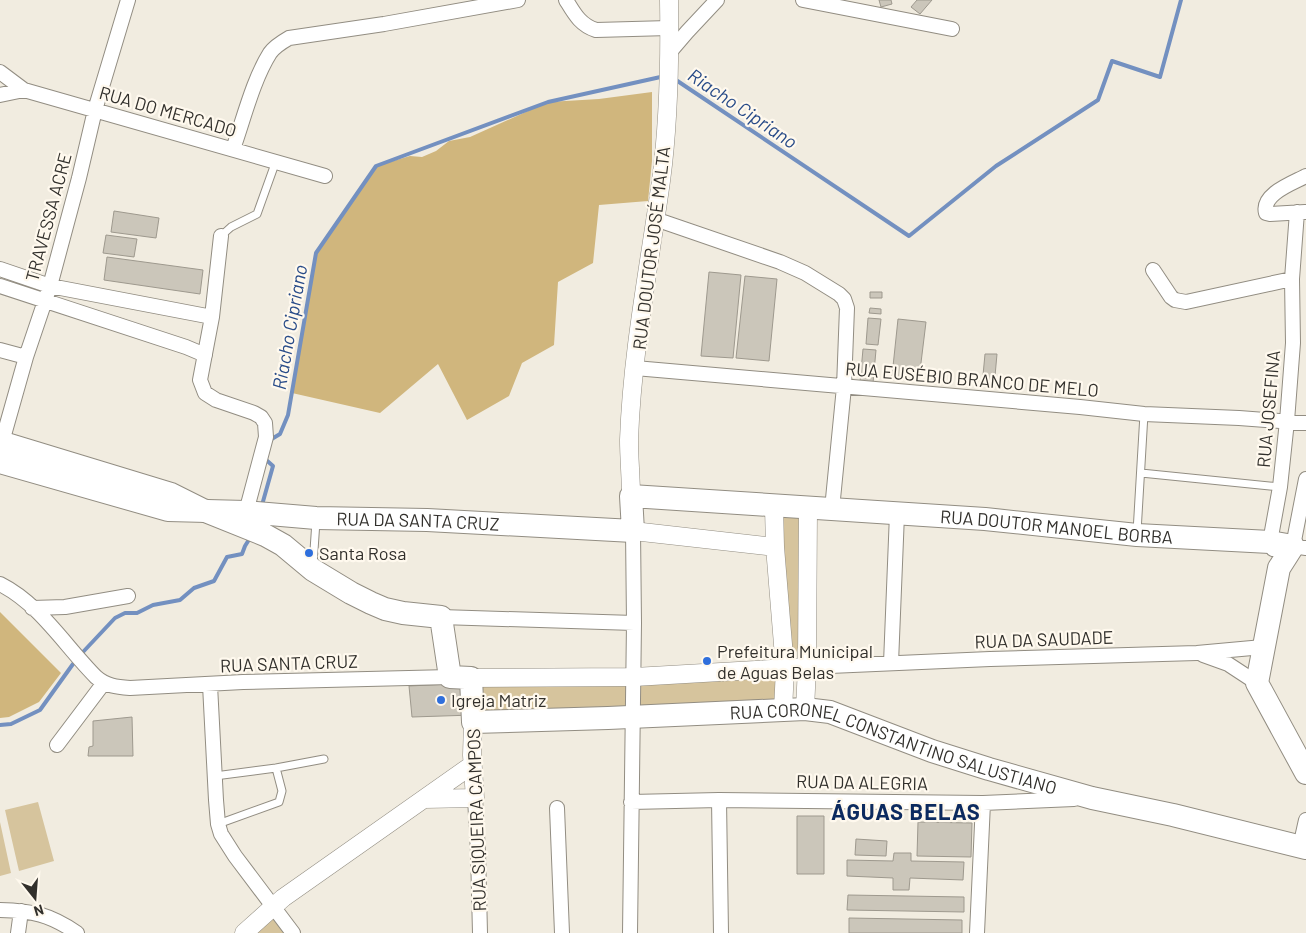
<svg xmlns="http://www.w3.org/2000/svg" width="1306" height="933" font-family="Barlow,sans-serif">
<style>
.green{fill:#d6c49d}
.forest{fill:#d0b67d}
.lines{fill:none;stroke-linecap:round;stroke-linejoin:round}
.stream{stroke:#7390c0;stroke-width:4}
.building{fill:#cbc6ba;stroke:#9e998e}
.service-casing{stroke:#928d82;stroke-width:9}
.minor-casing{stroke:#928d82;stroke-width:16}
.tertiary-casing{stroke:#928d82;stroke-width:19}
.primary-casing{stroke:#928d82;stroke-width:24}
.service{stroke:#fff;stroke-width:7}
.minor{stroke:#fff;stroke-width:14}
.tertiary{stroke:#fff;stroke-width:18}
.primary{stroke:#fff;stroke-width:22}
.poi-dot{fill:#2f6fdc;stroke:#fff9ee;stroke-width:2}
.labels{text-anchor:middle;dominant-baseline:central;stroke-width:4.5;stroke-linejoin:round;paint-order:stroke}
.street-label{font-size:18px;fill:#32302c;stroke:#fff9ee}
.poi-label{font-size:18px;fill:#32302c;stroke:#fff9ee;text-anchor:start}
.water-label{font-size:19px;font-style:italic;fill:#284b88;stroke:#fff9ee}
.district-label{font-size:22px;font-weight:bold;letter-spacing:1px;fill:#0c2a5f;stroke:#fff9ee}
</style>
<rect width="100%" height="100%" fill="#f1ece0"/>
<path class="green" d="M 778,510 L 804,513 L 804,632 L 795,655 L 784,631 Z
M 782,672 L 780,707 L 634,716 L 637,680 Z
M 474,681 L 631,681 L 630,714 L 476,719 Z
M 38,802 L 54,861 L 19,871 L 5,810 Z
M 0,822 L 11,873 L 0,876 Z
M 272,910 L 289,933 L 249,933 Z"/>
<path class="forest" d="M 652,92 L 652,161 L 648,201 L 599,205 L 593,263 L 558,282 L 554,345 L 522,363 L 509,396 L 467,420 L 438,364 L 380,413 L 292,393 L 316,253 L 376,166 L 410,156 L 422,157 L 436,151 L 449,141 L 470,137 L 548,102 L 599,99 Z
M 0,612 L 61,673 L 39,702 L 9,717 L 0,718 Z"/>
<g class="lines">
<path class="stream" d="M 673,78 L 909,236 L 996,166 L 1098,100 L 1112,61 L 1160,77 L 1181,0
M 270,440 L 280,434 L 288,415 L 316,253 L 376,166 L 548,102 L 665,76
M 262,505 L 273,466 L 264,458
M 83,652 L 115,618 L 125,613 L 137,613 L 153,605 L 180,600 L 194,588 L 214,581 L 227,557 L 242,554 L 245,546 L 250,538
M 0,725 L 11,724 L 40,710 L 73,664"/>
</g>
<path class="building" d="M 879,0 L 891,0 L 892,4 L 881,7 Z
M 917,0 L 932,0 L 920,14 L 911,7 Z
M 114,211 L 159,218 L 156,238 L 111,232 Z
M 106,235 L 137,239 L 134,257 L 103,253 Z
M 107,257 L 203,270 L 200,294 L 104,280 Z
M 709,272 L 741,275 L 733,358 L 701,356 Z
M 745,276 L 777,279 L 769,361 L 736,358 Z
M 870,292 L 882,292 L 882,298 L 870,298 Z
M 870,308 L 881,309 L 881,314 L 869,313 Z
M 868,318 L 881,319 L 878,345 L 866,344 Z
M 898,319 L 926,322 L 919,379 L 892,376 Z
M 863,349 L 876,350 L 873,383 L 860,382 Z
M 985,354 L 997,354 L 994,387 L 982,386 Z
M 471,683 L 473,715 L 412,717 L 409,686 Z
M 132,717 L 133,756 L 88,756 L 89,747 L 93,746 L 93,721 Z
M 797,816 L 824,816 L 824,874 L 797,874 Z
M 918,822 L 972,823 L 971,857 L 917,856 Z
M 856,839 L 887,841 L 886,856 L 855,855 Z
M 894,853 L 911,853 L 911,861 L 964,862 L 963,880 L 910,878 L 909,890 L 893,890 L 893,878 L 847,876 L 847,860 L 893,861 Z
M 848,895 L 964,897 L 964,912 L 847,910 Z
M 849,918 L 962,920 L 962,933 L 849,933 Z"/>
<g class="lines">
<defs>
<path id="service" d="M 221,236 L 231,227 L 257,214 L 276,161
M 1141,473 L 1280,487
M 1137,532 L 1144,414
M 313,565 L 316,521
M 215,776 L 276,768 L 324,759
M 218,824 L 279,802 L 282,791 L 276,768"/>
<path id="minor" d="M 566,0 C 574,13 580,25 596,30 L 669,28
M 803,0 L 952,29
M 669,53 L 687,32 L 717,0
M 0,72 L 24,90
M 0,95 L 24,90 L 325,176
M 233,149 C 244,118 253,80 270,53 C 275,46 282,42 289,38 L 384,24 L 518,0
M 1305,212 L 1270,214 L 1266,213 C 1261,194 1293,183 1306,176
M 655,219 L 780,262 L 805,273 L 839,294 L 844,299 L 847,308 L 844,387 L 832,509
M 221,236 L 212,317 L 200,380 L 205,393 L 216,400 L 254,413 L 261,417 L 265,423 L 266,437 L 246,512
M 0,269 L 50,286 L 212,317
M 1153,270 L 1171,297 L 1175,300 L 1186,302 L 1292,279
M 0,286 L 186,347 L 205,355
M 0,350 L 26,357
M 635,368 L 1080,407 L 1144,414 L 1239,418 L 1306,423
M 0,449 L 26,357 L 50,286 L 79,178 L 95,110 L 128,0
M 1306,479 L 1293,546 L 1306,548
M 1273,549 L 1270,542 L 1280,487 L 1287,421 L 1293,343 L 1292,279 L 1297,212
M 0,584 C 40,604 65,646 96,677 C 106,686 117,687 130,688 L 243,682 L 450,677
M 32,608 L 65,607 L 128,596
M 441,617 L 634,623
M 1203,655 L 1228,664 L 1257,683
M 891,663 L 897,514
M 807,667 L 990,659 L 1197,653 L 1263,647
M 210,685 L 216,800 L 218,824 L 221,834 L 235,856 L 293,933
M 57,745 L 103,684
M 475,798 L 478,852 L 480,933
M 719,800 L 721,933
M 631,802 L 719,800 L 983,803 L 1074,799
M 557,808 L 562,933
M 1300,847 L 1306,820
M 0,910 C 33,911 49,914 77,933
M 18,933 L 21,911
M 630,933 L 634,623 L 633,531
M 977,933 L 983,803"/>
<path id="tertiary" d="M 631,496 C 631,478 629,458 629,440 C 632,353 649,267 661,181 C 669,121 670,60 669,0
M 774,507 L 775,547 L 785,669 L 783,710
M 633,531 L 775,547
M 471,678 L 634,677 L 807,667
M 805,709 L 807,667 L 808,508
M 424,799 L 475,798 L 472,755 L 473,722
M 244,933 L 283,898 L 472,765"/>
<g id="primary">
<path id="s1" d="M 0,442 L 171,494 L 203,510 L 265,535 L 283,545 L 313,570 L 351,593 L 371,603 L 385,609 L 403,613 L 441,617 L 450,677 L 471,678 L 473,722 L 608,718 L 805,709 L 830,712 L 932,751 L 989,769 L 1092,798 L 1173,815 L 1306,848"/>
<path id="s2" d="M 0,462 L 168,510 L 246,512 L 316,518 L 427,520 L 633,531 L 631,496 L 985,519 L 1137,535 L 1270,542 L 1293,546 L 1279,568 L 1257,683 L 1306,773"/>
</g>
</defs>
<use href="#service" class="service-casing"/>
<use href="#minor" class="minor-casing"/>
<use href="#tertiary" class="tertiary-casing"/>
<use href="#primary" class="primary-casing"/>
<use href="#service" class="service"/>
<use href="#minor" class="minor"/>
<use href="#tertiary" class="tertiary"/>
<use href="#primary" class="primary"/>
</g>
<g class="poi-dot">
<circle cx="309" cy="553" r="5"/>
<circle cx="707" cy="661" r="5"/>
<circle cx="441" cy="700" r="5"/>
</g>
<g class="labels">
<g class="street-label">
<text transform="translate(168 111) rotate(16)">RUA DO MERCADO</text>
<text transform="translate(48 217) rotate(-75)">TRAVESSA ACRE</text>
<text transform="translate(651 248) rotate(-83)">RUA DOUTOR JOSÉ MALTA</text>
<text transform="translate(972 379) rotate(5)">RUA EUSÉBIO BRANCO DE MELO</text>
<text transform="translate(1268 409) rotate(-85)">RUA JOSEFINA</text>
<text stroke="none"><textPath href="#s2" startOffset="425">RUA DA SANTA CRUZ</textPath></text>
<text stroke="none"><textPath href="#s2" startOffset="1102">RUA DOUTOR MANOEL BORBA</textPath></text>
<text transform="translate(1044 639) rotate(-2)">RUA DA SAUDADE</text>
<text transform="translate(289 663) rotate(-2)">RUA SANTA CRUZ</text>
<text stroke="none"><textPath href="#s1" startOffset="1032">RUA CORONEL CONSTANTINO SALUSTIANO</textPath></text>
<text transform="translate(862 782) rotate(1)">RUA DA ALEGRIA</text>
<text transform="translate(476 820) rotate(-92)">RUA SIQUEIRA CAMPOS</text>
</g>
<g class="poi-label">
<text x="319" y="553">Santa Rosa</text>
<text x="717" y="651">Prefeitura Municipal<tspan x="717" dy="21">de Aguas Belas</tspan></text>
<text x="451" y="700">Igreja Matriz</text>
</g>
<g class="water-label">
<text transform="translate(743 108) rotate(34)">Riacho Cipriano</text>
<text transform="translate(289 327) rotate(-80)">Riacho Cipriano</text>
</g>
<g class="district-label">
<text x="906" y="811">ÁGUAS BELAS</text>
</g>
</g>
<g transform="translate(35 898) rotate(163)" stroke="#fff9ee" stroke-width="4" paint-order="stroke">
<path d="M0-4L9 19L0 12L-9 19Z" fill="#32302c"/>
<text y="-8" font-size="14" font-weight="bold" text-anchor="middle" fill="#32302c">N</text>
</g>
</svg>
